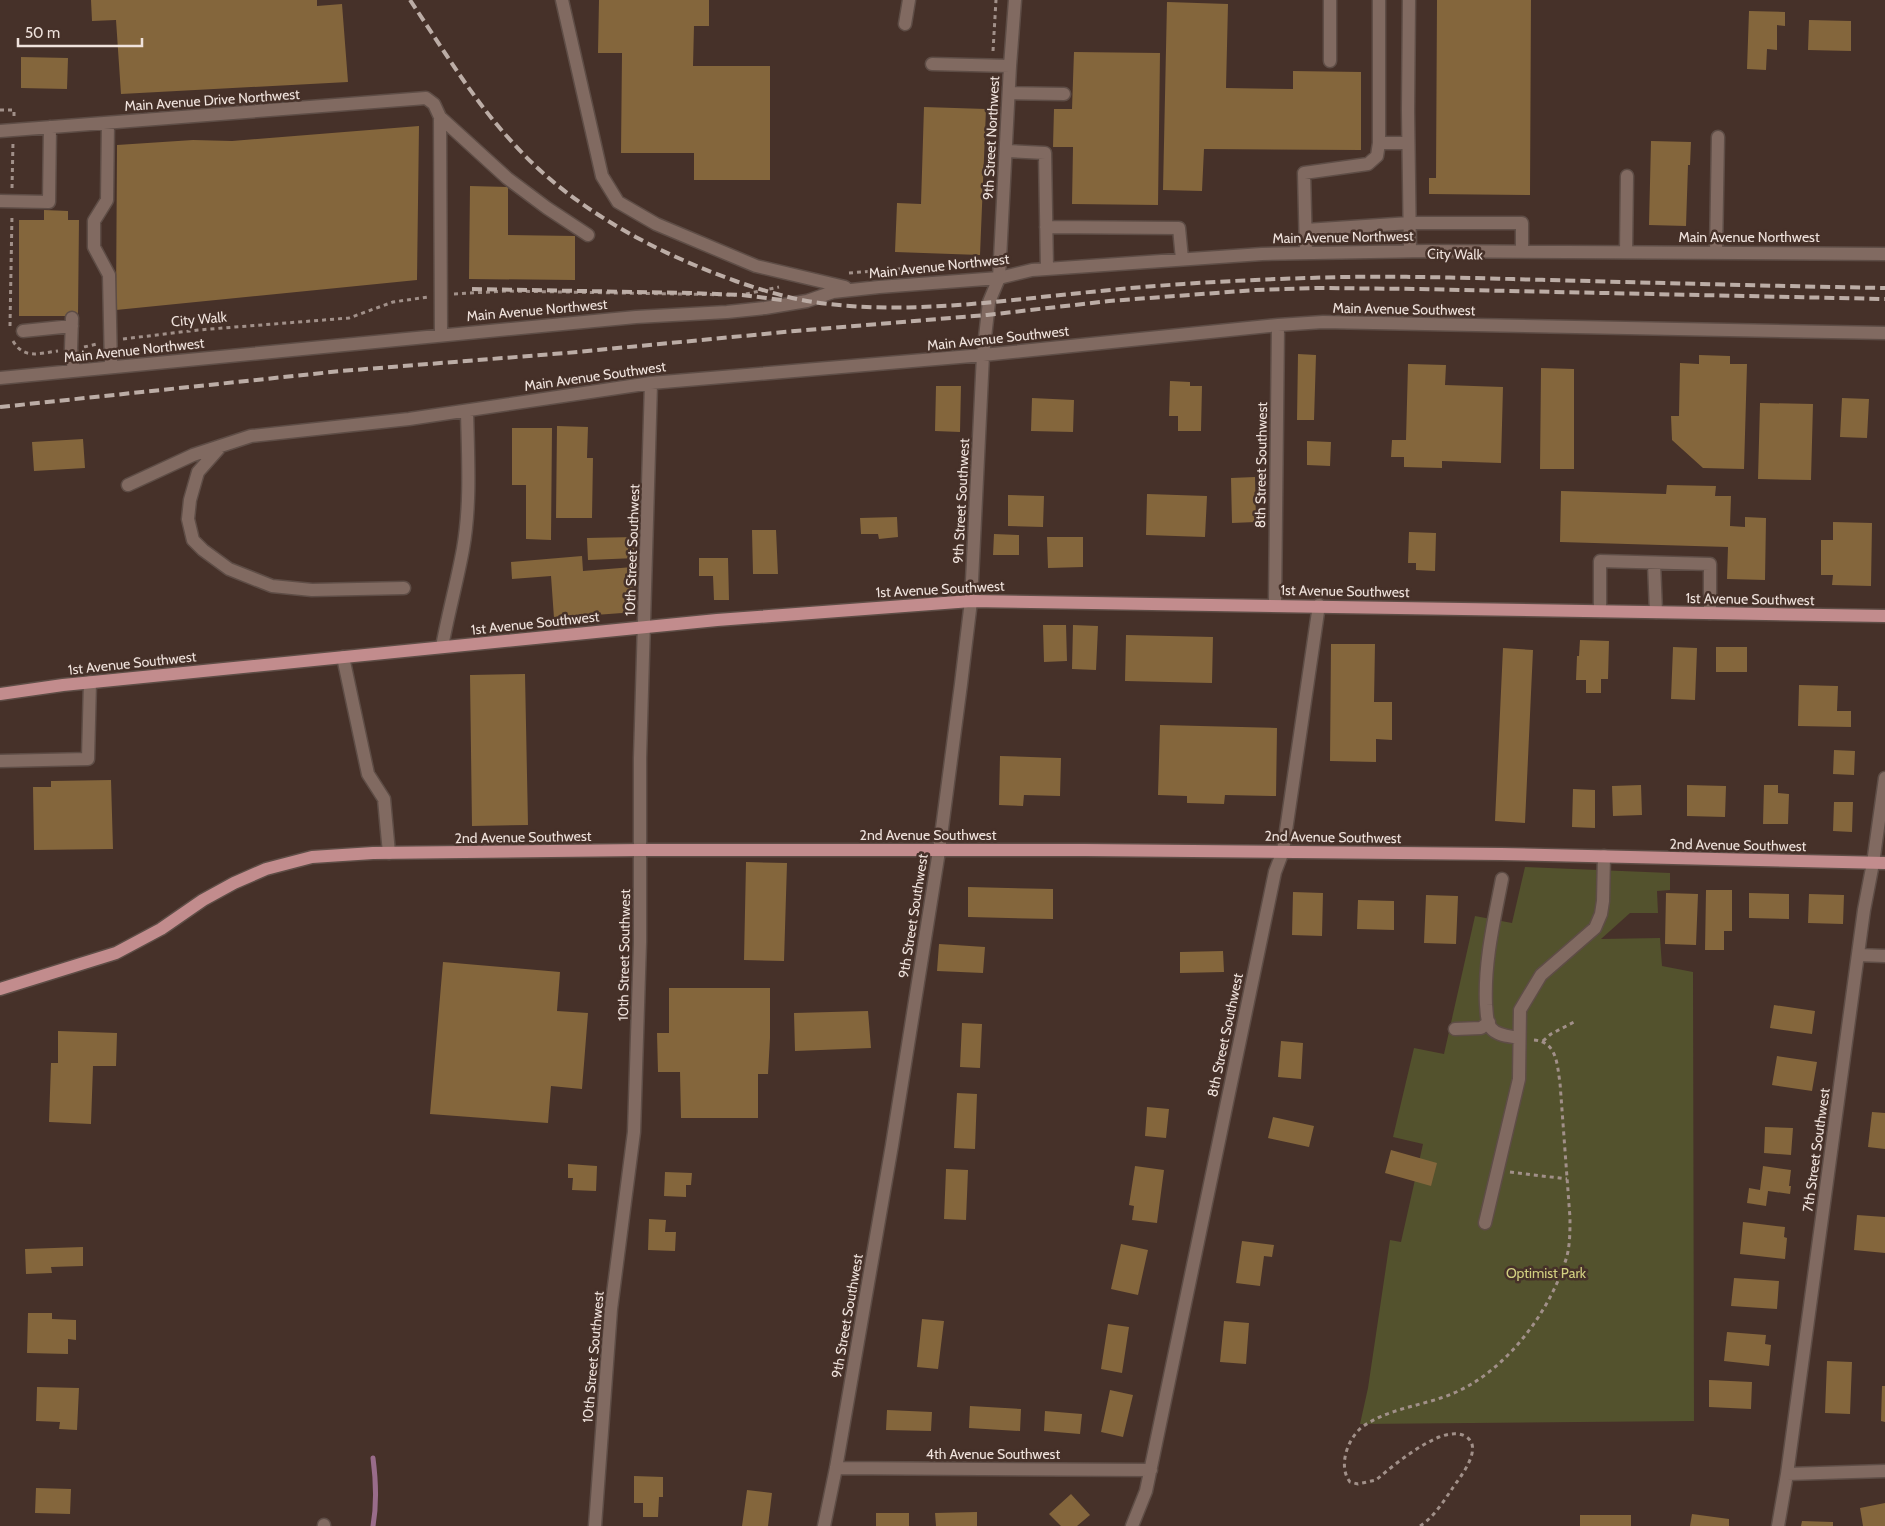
<svg xmlns="http://www.w3.org/2000/svg" width="1885" height="1526" font-family="Cabin,sans-serif">
<style>
.green{fill:#53522d}
.lines{fill:none;stroke-linecap:round;stroke-linejoin:round}
.stream{stroke:#996c8a;stroke-width:5}
.building{fill:#84663c}
.minor-casing{stroke:#5e4d46;stroke-width:15}
.major-casing{stroke:#5e4d46;stroke-width:15}
.path{stroke:#a19089;stroke-width:3;stroke-dasharray:4 4;stroke-linecap:butt}
.minor{stroke:#816a61;stroke-width:12}
.major{stroke:#c28c8d;stroke-width:12}
.rail{stroke:#bcada6;stroke-width:4;stroke-dasharray:10 5;stroke-linecap:butt}
.labels{text-anchor:middle;dominant-baseline:central;stroke-width:5;stroke-linejoin:round;paint-order:stroke}
.street-label{font-size:14px;fill:#efe2dc;stroke:#463129}
.park-label{font-size:14px;fill:#d2cf80;stroke:#463129}
</style>
<rect width="100%" height="100%" fill="#463129"/>
<path class="green" d="M 1525,867 L 1670,873 L 1670,890 L 1657,891 L 1658,913 L 1630,913 L 1601,939 L 1660,938 L 1662,966 L 1693,972 L 1694,1421 L 1360,1424 L 1368,1388 L 1390,1240 L 1401,1242 L 1423,1144 L 1393,1137 L 1414,1048 L 1444,1054 L 1475,916 L 1512,923 Z"/>
<g class="lines">
<path class="stream" d="M 373,1526 C 377,1503 376,1481 373,1458"/>
</g>
<path class="building" d="M 91,0 L 317,0 L 317,6 L 342,4 L 348,82 L 121,94 L 116,20 L 92,21 Z
M 599,0 L 709,0 L 709,26 L 694,26 L 693,66 L 770,66 L 770,180 L 694,180 L 694,153 L 621,153 L 622,53 L 598,53 Z
M 1437,0 L 1531,0 L 1530,195 L 1429,194 L 1429,178 L 1436,178 Z
M 1167,2 L 1228,4 L 1226,88 L 1293,89 L 1293,71 L 1361,72 L 1361,150 L 1204,149 L 1202,191 L 1163,190 Z
M 1749,11 L 1785,12 L 1785,26 L 1777,25 L 1777,50 L 1767,49 L 1766,70 L 1747,69 Z
M 1809,20 L 1851,21 L 1851,51 L 1808,50 Z
M 1074,52 L 1160,53 L 1158,205 L 1072,204 L 1073,147 L 1053,147 L 1054,109 L 1072,109 Z
M 21,57 L 68,58 L 67,89 L 21,88 Z
M 924,107 L 986,109 L 980,255 L 895,252 L 897,203 L 921,204 Z
M 419,126 L 417,280 L 116,310 L 117,145 L 193,140 L 232,141 Z
M 1651,141 L 1691,142 L 1690,165 L 1688,165 L 1686,226 L 1649,225 Z
M 470,186 L 508,187 L 508,235 L 575,236 L 575,280 L 469,279 Z
M 44,210 L 68,211 L 68,220 L 79,220 L 78,316 L 19,316 L 19,220 L 44,220 Z
M 1298,354 L 1316,355 L 1314,420 L 1297,420 Z
M 1699,355 L 1730,356 L 1730,364 L 1747,364 L 1744,469 L 1703,468 L 1672,440 L 1671,416 L 1679,416 L 1680,363 L 1699,364 Z
M 1408,364 L 1446,365 L 1445,385 L 1503,387 L 1501,463 L 1442,461 L 1442,468 L 1404,467 L 1404,457 L 1391,457 L 1392,440 L 1406,440 Z
M 1541,368 L 1574,369 L 1574,469 L 1540,469 Z
M 1170,381 L 1190,382 L 1190,386 L 1202,386 L 1201,431 L 1178,431 L 1178,416 L 1169,416 Z
M 936,386 L 961,386 L 960,432 L 935,431 Z
M 1032,398 L 1074,400 L 1073,432 L 1031,431 Z
M 1842,398 L 1869,399 L 1867,438 L 1840,437 Z
M 1760,403 L 1813,404 L 1811,480 L 1758,479 Z
M 557,426 L 588,427 L 587,458 L 593,458 L 592,518 L 556,518 Z
M 512,428 L 552,428 L 551,540 L 526,539 L 526,485 L 512,485 Z
M 83,439 L 85,468 L 34,471 L 32,442 Z
M 1307,441 L 1331,442 L 1330,466 L 1307,465 Z
M 1255,477 L 1256,522 L 1232,523 L 1231,478 Z
M 1667,485 L 1716,486 L 1715,496 L 1731,496 L 1730,526 L 1745,527 L 1745,517 L 1766,518 L 1765,580 L 1727,579 L 1728,547 L 1560,542 L 1561,491 L 1666,494 Z
M 1147,494 L 1207,496 L 1205,537 L 1146,535 Z
M 1008,495 L 1044,496 L 1043,527 L 1008,526 Z
M 897,517 L 898,537 L 879,539 L 878,534 L 861,534 L 860,518 Z
M 1833,522 L 1872,523 L 1871,586 L 1832,585 L 1833,575 L 1821,575 L 1821,540 L 1833,540 Z
M 752,530 L 776,530 L 778,574 L 753,574 Z
M 1409,532 L 1436,533 L 1435,571 L 1416,570 L 1416,563 L 1408,563 Z
M 994,534 L 1019,535 L 1019,555 L 993,555 Z
M 635,537 L 636,558 L 588,560 L 587,538 Z
M 1047,537 L 1083,537 L 1083,567 L 1048,568 Z
M 582,556 L 583,571 L 633,567 L 636,612 L 554,618 L 551,576 L 512,579 L 511,562 Z
M 699,558 L 728,558 L 729,600 L 714,600 L 713,576 L 699,576 Z
M 1043,625 L 1066,625 L 1067,661 L 1044,662 Z
M 1073,625 L 1098,626 L 1096,670 L 1072,669 Z
M 1126,635 L 1213,637 L 1212,683 L 1125,681 Z
M 1580,640 L 1609,641 L 1608,679 L 1601,679 L 1601,693 L 1586,693 L 1586,680 L 1576,680 L 1577,656 L 1579,656 Z
M 1331,644 L 1375,644 L 1374,702 L 1392,702 L 1392,740 L 1376,739 L 1376,762 L 1330,761 Z
M 1673,647 L 1697,648 L 1695,700 L 1671,699 Z
M 1716,647 L 1747,647 L 1747,672 L 1716,672 Z
M 1503,648 L 1533,650 L 1525,823 L 1495,821 Z
M 525,674 L 528,825 L 472,826 L 470,675 Z
M 1799,685 L 1838,686 L 1837,711 L 1851,711 L 1851,727 L 1798,726 Z
M 1160,725 L 1277,728 L 1276,796 L 1225,795 L 1224,804 L 1187,803 L 1187,796 L 1158,795 Z
M 1834,750 L 1855,751 L 1854,775 L 1833,774 Z
M 1000,756 L 1061,758 L 1060,796 L 1024,795 L 1023,806 L 999,805 Z
M 111,780 L 113,849 L 34,850 L 33,787 L 51,787 L 51,781 Z
M 1641,785 L 1642,815 L 1613,816 L 1612,786 Z
M 1687,785 L 1726,786 L 1725,817 L 1687,816 Z
M 1764,785 L 1778,785 L 1778,793 L 1789,794 L 1788,824 L 1763,824 Z
M 1573,789 L 1595,790 L 1595,828 L 1572,827 Z
M 1834,802 L 1853,802 L 1852,832 L 1833,831 Z
M 746,862 L 787,863 L 784,961 L 744,960 Z
M 968,887 L 1053,889 L 1053,919 L 968,917 Z
M 1706,890 L 1732,890 L 1732,931 L 1724,931 L 1724,950 L 1705,950 Z
M 1293,892 L 1323,893 L 1322,936 L 1292,935 Z
M 1666,893 L 1698,894 L 1696,945 L 1665,944 Z
M 1749,893 L 1789,894 L 1789,919 L 1749,918 Z
M 1809,894 L 1844,895 L 1843,924 L 1808,923 Z
M 1426,895 L 1458,896 L 1456,944 L 1424,943 Z
M 1358,900 L 1394,901 L 1394,930 L 1357,929 Z
M 939,944 L 985,947 L 983,973 L 937,971 Z
M 1223,951 L 1224,972 L 1180,973 L 1180,952 Z
M 443,962 L 560,972 L 557,1011 L 588,1013 L 582,1089 L 551,1086 L 548,1123 L 430,1114 Z
M 669,988 L 770,988 L 770,1038 L 768,1074 L 758,1074 L 758,1118 L 681,1118 L 680,1072 L 658,1072 L 657,1033 L 669,1033 Z
M 1774,1005 L 1815,1011 L 1812,1034 L 1770,1028 Z
M 868,1011 L 871,1048 L 795,1051 L 794,1013 Z
M 962,1023 L 982,1024 L 980,1068 L 960,1067 Z
M 58,1031 L 117,1033 L 116,1066 L 93,1066 L 91,1124 L 49,1122 L 51,1063 L 58,1063 Z
M 1281,1041 L 1303,1043 L 1301,1079 L 1278,1077 Z
M 1777,1056 L 1817,1062 L 1812,1091 L 1772,1085 Z
M 957,1093 L 977,1094 L 975,1149 L 954,1148 Z
M 1147,1107 L 1169,1109 L 1166,1138 L 1145,1136 Z
M 1872,1112 L 1885,1113 L 1885,1149 L 1868,1147 Z
M 1273,1117 L 1314,1126 L 1309,1147 L 1268,1138 Z
M 1765,1127 L 1793,1128 L 1791,1155 L 1764,1153 Z
M 1391,1150 L 1437,1163 L 1431,1186 L 1385,1173 Z
M 568,1164 L 597,1166 L 596,1191 L 572,1190 L 573,1178 L 568,1178 Z
M 1135,1166 L 1164,1170 L 1157,1223 L 1132,1220 L 1134,1206 L 1129,1205 Z
M 1763,1166 L 1791,1170 L 1789,1186 L 1791,1186 L 1790,1194 L 1768,1191 L 1766,1206 L 1747,1203 L 1749,1188 L 1760,1190 Z
M 946,1169 L 968,1170 L 966,1220 L 944,1219 Z
M 665,1172 L 692,1173 L 691,1185 L 686,1185 L 686,1197 L 664,1196 Z
M 1857,1215 L 1885,1217 L 1885,1253 L 1854,1250 Z
M 649,1219 L 666,1220 L 665,1232 L 676,1232 L 675,1251 L 648,1250 Z
M 1743,1222 L 1785,1227 L 1784,1237 L 1787,1238 L 1785,1259 L 1740,1254 Z
M 1242,1241 L 1274,1245 L 1272,1257 L 1264,1256 L 1260,1286 L 1236,1283 Z
M 1121,1244 L 1148,1250 L 1138,1295 L 1111,1289 Z
M 83,1247 L 83,1266 L 51,1267 L 52,1273 L 26,1274 L 25,1249 Z
M 1734,1278 L 1779,1281 L 1777,1309 L 1731,1306 Z
M 28,1313 L 52,1313 L 52,1319 L 76,1320 L 76,1340 L 68,1339 L 68,1354 L 27,1353 Z
M 922,1319 L 944,1321 L 938,1369 L 917,1367 Z
M 1224,1321 L 1249,1323 L 1246,1364 L 1220,1362 Z
M 1108,1324 L 1129,1327 L 1122,1373 L 1101,1369 Z
M 1727,1332 L 1766,1335 L 1765,1344 L 1771,1345 L 1769,1366 L 1724,1361 Z
M 1827,1361 L 1852,1362 L 1850,1414 L 1825,1413 Z
M 1709,1380 L 1752,1382 L 1751,1409 L 1709,1407 Z
M 1882,1386 L 1885,1386 L 1885,1422 L 1881,1421 Z
M 37,1387 L 79,1388 L 77,1430 L 59,1429 L 60,1422 L 36,1421 Z
M 1110,1390 L 1133,1395 L 1123,1437 L 1101,1432 Z
M 970,1406 L 1021,1409 L 1020,1431 L 969,1428 Z
M 887,1410 L 932,1412 L 931,1431 L 886,1430 Z
M 1045,1411 L 1082,1414 L 1080,1434 L 1044,1431 Z
M 634,1476 L 663,1477 L 663,1497 L 659,1497 L 658,1517 L 643,1517 L 643,1503 L 634,1503 Z
M 36,1488 L 71,1489 L 70,1514 L 35,1513 Z
M 747,1490 L 772,1493 L 768,1526 L 742,1526 Z
M 1071,1494 L 1090,1515 L 1077,1526 L 1061,1526 L 1049,1514 Z
M 1885,1503 L 1885,1526 L 1863,1526 L 1860,1508 Z
M 977,1512 L 977,1526 L 936,1526 L 935,1513 Z
M 876,1513 L 909,1513 L 909,1526 L 876,1526 Z
M 1692,1514 L 1729,1519 L 1729,1526 L 1690,1526 Z
M 1580,1515 L 1631,1515 L 1631,1526 L 1580,1526 Z
M 1802,1521 L 1833,1522 L 1833,1526 L 1801,1526 Z"/>
<g class="lines">
<defs>
<path id="minor" d="M 562,0 L 602,176 L 618,202 L 656,224 L 756,266 L 845,287
M 1330,0 L 1330,61
M 1409,0 L 1408,111 L 1410,251
M 905,24 L 909,0
M 932,64 L 1010,66
M 1009,93 L 1064,94
M 440,117 L 507,178 L 547,208 L 588,235
M 108,123 L 107,200 L 94,221 L 94,247 L 109,275 L 111,367
M 0,131 L 426,98 L 434,104 L 440,117 L 441,334
M 1379,143 L 1408,143
M 1006,151 L 1045,153 L 1047,269
M 0,201 L 49,202 L 50,127
M 1046,227 L 1179,228 L 1182,259
M 1306,230 L 1410,223 L 1522,223 L 1522,251
M 1626,252 L 1627,176
M 1716,252 L 1718,137
M 1306,253 L 1304,173 L 1368,164 L 1377,156 L 1379,143 L 1379,0
M 72,318 L 71,349 L 74,371
M 23,331 L 72,326
M 0,378 L 636,317 L 727,312 L 765,308 L 807,301 L 833,292 L 879,287 L 999,278 L 1032,270 L 1262,254 L 1427,251 L 1885,254
M 221,446 L 198,472 L 190,500 L 188,519 L 193,540 L 203,550 L 229,569 L 272,586 L 312,590 L 404,588
M 128,485 L 193,455 L 251,436 L 409,419 L 651,383 L 983,355 L 1278,325 L 1323,322 L 1885,333
M 1654,563 L 1656,612
M 1275,605 L 1278,325
M 1600,611 L 1600,561 L 1710,564 L 1710,613
M 442,647 C 448,614 457,582 463,549 C 471,504 468,457 467,411
M 343,657 L 368,774 L 384,799 L 389,853
M 0,761 L 88,759 L 90,682
M 1502,879 C 1494,921 1484,962 1486,1005 C 1487,1012 1486,1022 1491,1028 C 1497,1036 1510,1036 1519,1038
M 1858,955 L 1885,956
M 1455,1029 L 1481,1028 L 1489,1022
M 1485,1223 L 1519,1079 L 1520,1010 L 1541,975 L 1595,928 L 1601,914 L 1603,901 L 1604,856
M 836,1468 L 1151,1470
M 1787,1474 L 1885,1471
M 324,1526 L 324,1525
M 595,1526 L 611,1309 L 634,1132 L 640,942 L 640,758 L 651,383
M 824,1526 L 836,1468 L 892,1145 L 939,851 L 961,684 L 971,601 L 983,355 L 989,302 L 999,278 L 1010,66 L 1015,0
M 1132,1526 L 1146,1491 L 1275,872 L 1283,851 L 1319,605
M 1778,1526 L 1787,1474 L 1864,910 L 1873,863 L 1885,778"/>
<path id="major" d="M 0,694 L 63,685 L 717,620 L 971,601 L 1885,616
M 0,989 L 116,953 L 161,929 L 203,900 L 234,883 L 266,869 L 312,857 L 373,853 L 640,850 L 1085,850 L 1501,854 L 1885,863"/>
</defs>
<use href="#minor" class="minor-casing"/>
<use href="#major" class="major-casing"/>
<path class="path" d="M 993,51 L 996,0
M 0,110 L 14,110 L 14,116
M 990,144 L 992,78
M 12,188 L 13,142
M 849,273 L 987,262
M 454,294 L 506,291 L 735,295
M 746,294 L 779,287
M 10,326 L 12,214
M 123,339 L 198,330 L 349,318 L 393,302 L 428,297
M 13,341 C 24,360 40,353 58,351
M 84,347 L 97,344
M 1543,1041 L 1551,1034 L 1574,1022
M 1510,1172 L 1567,1179
M 1420,1526 C 1434,1517 1443,1502 1452,1489 C 1460,1477 1485,1447 1465,1436 C 1457,1432 1447,1434 1439,1437 C 1416,1447 1395,1464 1376,1480 L 1358,1484 L 1350,1482 C 1338,1467 1347,1440 1361,1428 C 1387,1408 1424,1406 1454,1393 C 1506,1371 1551,1311 1567,1256 C 1570,1244 1570,1231 1570,1218 L 1560,1083 C 1557,1064 1557,1042 1534,1040"/>
<use href="#minor" class="minor"/>
<use href="#major" class="major"/>
<path class="rail" d="M 410,0 C 443,49 473,100 513,143 C 554,189 606,223 661,250 C 705,271 764,294 813,302 C 909,316 1004,300 1100,291 C 1169,284 1239,280 1308,278 C 1388,275 1468,278 1548,280 C 1661,283 1773,286 1885,288
M 472,289 L 691,293 L 742,295 L 782,300
M 0,407 L 341,371 L 566,353 L 795,331 L 987,315 L 1109,301 L 1255,290 L 1317,288 L 1418,289 L 1885,299"/>
</g>
<g class="labels">
<g class="street-label">
<text transform="translate(212 100) rotate(-4)">Main Avenue Drive Northwest</text>
<text transform="translate(991 138) rotate(-87)">9th Street Northwest</text>
<text transform="translate(1343 237) rotate(-1)">Main Avenue Northwest</text>
<text x="1749" y="237">Main Avenue Northwest</text>
<text transform="translate(1455 254) rotate(1)">City Walk</text>
<text transform="translate(939 266) rotate(-6)">Main Avenue Northwest</text>
<text transform="translate(1404 309) rotate(1)">Main Avenue Southwest</text>
<text transform="translate(537 310) rotate(-5)">Main Avenue Northwest</text>
<text transform="translate(199 319) rotate(-5)">City Walk</text>
<text transform="translate(998 338) rotate(-6)">Main Avenue Southwest</text>
<text transform="translate(134 350) rotate(-6)">Main Avenue Northwest</text>
<text transform="translate(595 376) rotate(-8)">Main Avenue Southwest</text>
<text transform="translate(1261 465) rotate(-89)">8th Street Southwest</text>
<text transform="translate(961 501) rotate(-87)">9th Street Southwest</text>
<text transform="translate(632 550) rotate(-88)">10th Street Southwest</text>
<text transform="translate(940 589) rotate(-3)">1st Avenue Southwest</text>
<text transform="translate(1345 591) rotate(1)">1st Avenue Southwest</text>
<text transform="translate(1750 599) rotate(1)">1st Avenue Southwest</text>
<text transform="translate(535 623) rotate(-6)">1st Avenue Southwest</text>
<text transform="translate(132 663) rotate(-6)">1st Avenue Southwest</text>
<text x="928" y="835">2nd Avenue Southwest</text>
<text transform="translate(523 837) rotate(-1)">2nd Avenue Southwest</text>
<text transform="translate(1333 837) rotate(1)">2nd Avenue Southwest</text>
<text transform="translate(1738 845) rotate(1)">2nd Avenue Southwest</text>
<text transform="translate(913 916) rotate(-81)">9th Street Southwest</text>
<text transform="translate(624 955) rotate(-89)">10th Street Southwest</text>
<text transform="translate(1225 1035) rotate(-78)">8th Street Southwest</text>
<text transform="translate(1816 1150) rotate(-82)">7th Street Southwest</text>
<text transform="translate(847 1316) rotate(-80)">9th Street Southwest</text>
<text transform="translate(593 1357) rotate(-85)">10th Street Southwest</text>
<text x="993" y="1454">4th Avenue Southwest</text>
</g>
<g class="park-label">
<text x="1546" y="1273">Optimist Park</text>
</g>
</g>
<path d="M18 38v8h124v-8" fill="none" stroke="#efe2dc" stroke-width="2.5"/>
<text x="25" y="38" font-size="15" fill="#efe2dc" stroke="#463129" stroke-width="4" paint-order="stroke">50 m</text>
</svg>
